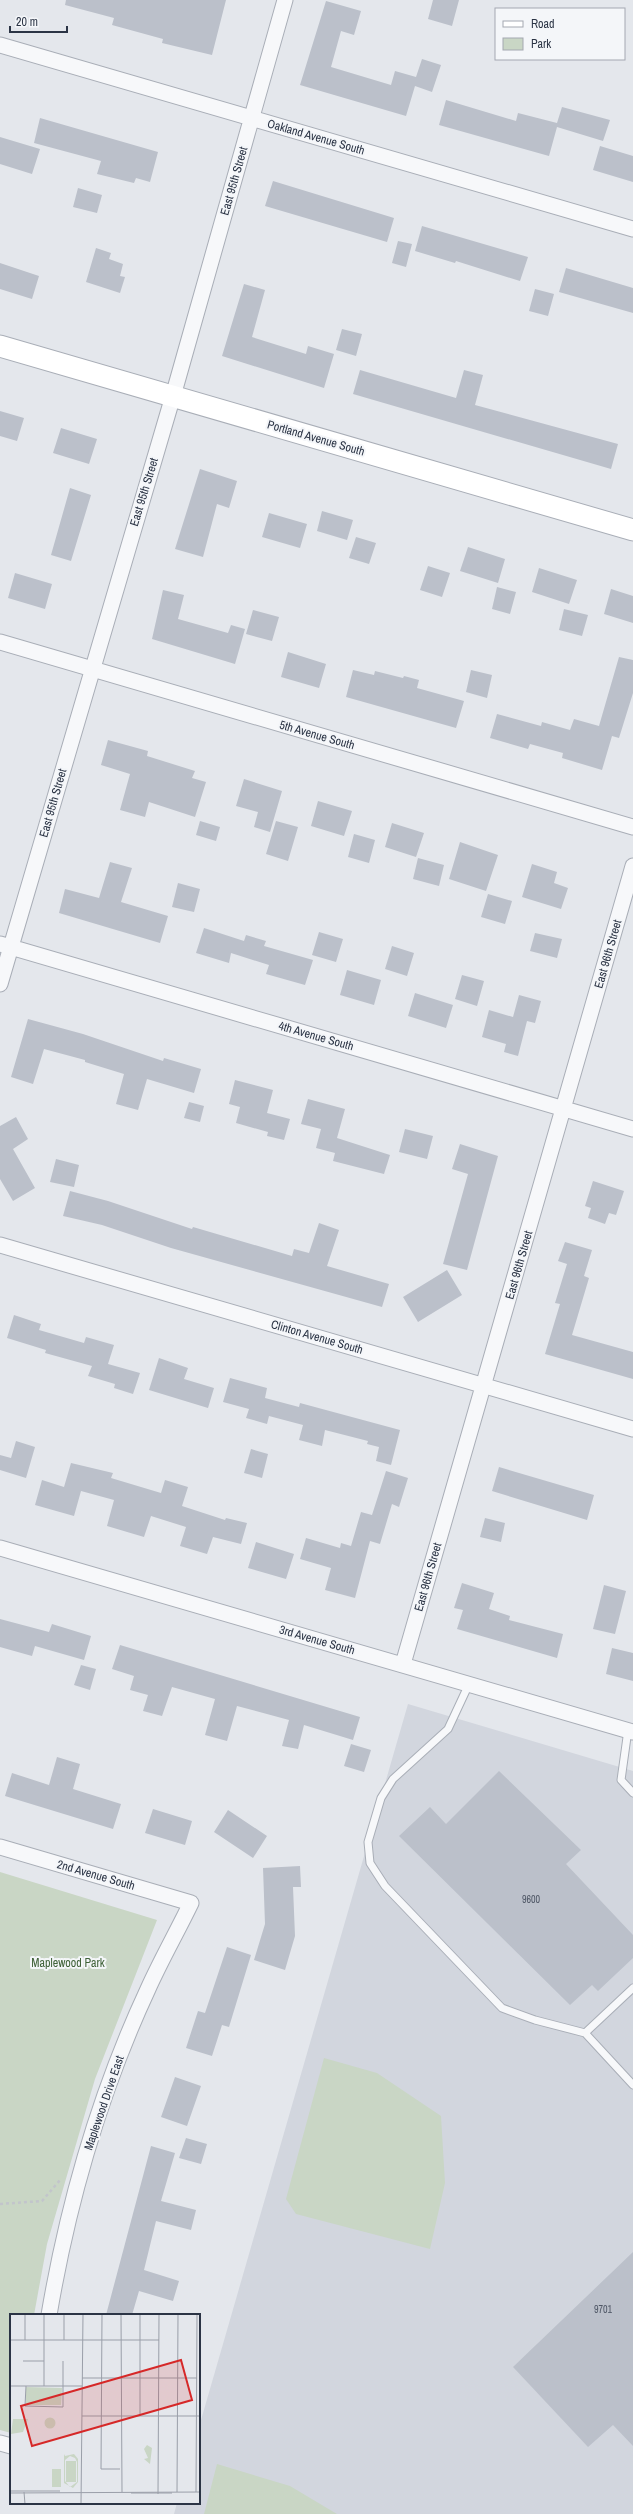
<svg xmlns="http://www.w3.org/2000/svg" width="633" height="2514" font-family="'Archivo Narrow',sans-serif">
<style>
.built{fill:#d2d6de}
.green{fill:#c9d6c5}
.building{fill:#bbc0ca}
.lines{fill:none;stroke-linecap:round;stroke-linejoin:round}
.service-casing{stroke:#a9aeb7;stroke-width:9}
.minor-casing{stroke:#a9aeb7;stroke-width:17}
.secondary-casing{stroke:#a9aeb7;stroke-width:23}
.path{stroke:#c2c5cb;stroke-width:2.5;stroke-dasharray:3 3;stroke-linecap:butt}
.service{stroke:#f7f8fa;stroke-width:7}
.minor{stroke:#f7f8fa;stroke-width:15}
.secondary{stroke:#fff;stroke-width:21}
.labels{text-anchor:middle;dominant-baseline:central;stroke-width:4;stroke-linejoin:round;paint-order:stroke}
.number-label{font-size:10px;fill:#4f5766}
.street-label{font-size:12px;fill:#2b3445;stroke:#f4f6f9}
.park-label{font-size:12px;fill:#3f6138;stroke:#f4f6f9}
.inset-road{fill:none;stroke:#9a9fa9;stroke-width:1}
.view{fill:#d62828;fill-opacity:0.15;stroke:#d62828;stroke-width:2}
.inset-edge{fill:none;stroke:#2b3445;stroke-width:2}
</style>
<rect width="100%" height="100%" fill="#e4e7ec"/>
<path class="built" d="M 408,1704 L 633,1771 L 633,2514 L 174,2514 L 177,2503 L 199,2503 L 199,2427 Z"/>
<path class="green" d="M 0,1872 L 157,1920 L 95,2079 L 47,2244 L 34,2315 L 11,2315 L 11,2433 L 0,2430 Z
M 324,2058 L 377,2073 L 441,2116 L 445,2183 L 430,2249 L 296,2214 L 286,2199 Z
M 217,2464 L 290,2486 L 337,2514 L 204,2514 Z"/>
<path class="building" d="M 66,0 L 226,0 L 212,55 L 162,43 L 163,39 L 112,25 L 114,18 L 65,5 Z
M 433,0 L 459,0 L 452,26 L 428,19 Z
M 326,1 L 361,11 L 354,35 L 341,31 L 331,67 L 391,85 L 395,71 L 416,77 L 422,59 L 441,65 L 432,92 L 415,86 L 406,116 L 300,85 Z
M 446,100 L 516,121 L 518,113 L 557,123 L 562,107 L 610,120 L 603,141 L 557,127 L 549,156 L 439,125 Z
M 40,118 L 158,152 L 150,182 L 136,178 L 134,183 L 97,174 L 101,161 L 34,143 Z
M 0,137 L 40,149 L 32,174 L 0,164 Z
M 600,146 L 633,156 L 633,182 L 593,170 Z
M 273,181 L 394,218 L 387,242 L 265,206 Z
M 78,188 L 102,195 L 97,213 L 73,207 Z
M 422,226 L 528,257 L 520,281 L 456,261 L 455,263 L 415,251 Z
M 398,241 L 412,244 L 406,267 L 392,263 Z
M 96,248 L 111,253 L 109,259 L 123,264 L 120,276 L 125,277 L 120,293 L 86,282 Z
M 0,263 L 39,276 L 32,299 L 0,289 Z
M 566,268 L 633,288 L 633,313 L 559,292 Z
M 244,284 L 265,290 L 252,337 L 306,354 L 308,346 L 334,354 L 324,388 L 222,356 Z
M 535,289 L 554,294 L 548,316 L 529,311 Z
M 342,329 L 362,334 L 356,356 L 336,350 Z
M 360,370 L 456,398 L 464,370 L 483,375 L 475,405 L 618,444 L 611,469 L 353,394 Z
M 0,411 L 24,418 L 17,441 L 0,436 Z
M 61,428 L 97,439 L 89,464 L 53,453 Z
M 200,469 L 237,481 L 229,508 L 217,504 L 203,557 L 175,549 Z
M 70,488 L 91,495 L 71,561 L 51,555 Z
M 322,511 L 353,520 L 347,540 L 317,531 Z
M 269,513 L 307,524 L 300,548 L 262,537 Z
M 356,537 L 376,543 L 369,564 L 349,558 Z
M 468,547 L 505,559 L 498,583 L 460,571 Z
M 428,566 L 450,573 L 442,597 L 420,590 Z
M 539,568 L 577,580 L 569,604 L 532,592 Z
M 15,573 L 52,584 L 45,609 L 8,598 Z
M 497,587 L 516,592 L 510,614 L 492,609 Z
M 611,589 L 633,596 L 633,623 L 604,614 Z
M 163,590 L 184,595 L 178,619 L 228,633 L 231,625 L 245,629 L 235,664 L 152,639 Z
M 564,609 L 588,615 L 582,636 L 559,630 Z
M 253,610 L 279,617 L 272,641 L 246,634 Z
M 288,652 L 326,664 L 319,688 L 281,677 Z
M 619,657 L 633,660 L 633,693 L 619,738 L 612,736 L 602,770 L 562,758 L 563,753 L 530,744 L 528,749 L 490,738 L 497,714 L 541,726 L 542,722 L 570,730 L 574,719 L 599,726 Z
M 353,670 L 374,675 L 375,671 L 403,678 L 404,676 L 419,680 L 417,688 L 464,701 L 456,728 L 346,697 Z
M 471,670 L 492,675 L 487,698 L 466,692 Z
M 108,740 L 148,751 L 147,756 L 195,771 L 192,778 L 206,782 L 195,817 L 149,802 L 145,817 L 120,810 L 130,774 L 101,765 Z
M 244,779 L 282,791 L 270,832 L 254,827 L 258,812 L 236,806 Z
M 318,801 L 352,811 L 344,836 L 311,826 Z
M 200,821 L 220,827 L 216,841 L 196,835 Z
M 276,821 L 298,827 L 288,861 L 266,854 Z
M 392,823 L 424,833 L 416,857 L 385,847 Z
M 354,834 L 375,840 L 369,863 L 348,857 Z
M 460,842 L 498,855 L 486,891 L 449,879 Z
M 418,858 L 444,865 L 439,886 L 413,879 Z
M 110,862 L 132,868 L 121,902 L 168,916 L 160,943 L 59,913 L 65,889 L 99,898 Z
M 532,864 L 557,872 L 554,883 L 568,888 L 561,909 L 522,897 Z
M 178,883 L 200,889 L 194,912 L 172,907 Z
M 488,894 L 512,901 L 505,924 L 481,917 Z
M 204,928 L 244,941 L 246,935 L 266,941 L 264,946 L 313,960 L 305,985 L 266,974 L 269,965 L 231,953 L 229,963 L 196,953 Z
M 319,932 L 343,939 L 336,962 L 312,955 Z
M 535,933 L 562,939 L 557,958 L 530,951 Z
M 392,946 L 414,953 L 407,976 L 385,969 Z
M 347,970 L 381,980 L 374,1005 L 340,995 Z
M 462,975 L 484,981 L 477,1006 L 455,999 Z
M 415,993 L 453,1005 L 446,1028 L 408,1016 Z
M 519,995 L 541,1001 L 535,1023 L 527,1021 L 518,1056 L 504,1052 L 506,1044 L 482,1037 L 489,1010 L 513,1017 Z
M 28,1019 L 83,1034 L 163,1061 L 164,1058 L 201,1069 L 194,1093 L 147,1079 L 138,1110 L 116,1104 L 124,1074 L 85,1062 L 85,1060 L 44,1049 L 33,1084 L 11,1077 Z
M 235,1080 L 273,1090 L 267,1113 L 290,1119 L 284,1140 L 267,1136 L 268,1132 L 236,1123 L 240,1107 L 229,1104 Z
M 308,1099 L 345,1109 L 337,1138 L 390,1155 L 384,1174 L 333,1161 L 335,1153 L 316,1148 L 321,1129 L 301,1124 Z
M 189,1102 L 204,1106 L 200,1122 L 184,1118 Z
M 16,1117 L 28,1139 L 13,1149 L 35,1188 L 13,1201 L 0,1179 L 0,1126 Z
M 405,1129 L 433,1136 L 427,1159 L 399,1152 Z
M 460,1144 L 498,1156 L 467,1270 L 443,1264 L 468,1174 L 452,1169 Z
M 56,1159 L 79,1165 L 74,1187 L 50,1182 Z
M 593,1181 L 624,1191 L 616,1215 L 609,1213 L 605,1224 L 588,1218 L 591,1208 L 585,1206 Z
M 70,1191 L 108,1201 L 192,1229 L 193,1227 L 292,1256 L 294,1249 L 309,1253 L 319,1223 L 339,1230 L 327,1266 L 389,1284 L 382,1307 L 171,1248 L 102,1225 L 63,1216 Z
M 565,1242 L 592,1250 L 584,1276 L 589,1278 L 572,1335 L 633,1352 L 633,1379 L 545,1354 L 560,1304 L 555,1303 L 567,1264 L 558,1261 Z
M 447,1270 L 462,1295 L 418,1322 L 403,1297 Z
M 14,1315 L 41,1324 L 39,1330 L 84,1343 L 86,1337 L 114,1345 L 108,1364 L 140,1373 L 133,1394 L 114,1388 L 115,1384 L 88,1376 L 92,1366 L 45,1353 L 46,1350 L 7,1338 Z
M 159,1358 L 188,1368 L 184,1379 L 214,1388 L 208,1408 L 149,1390 Z
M 230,1378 L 267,1388 L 265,1398 L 299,1407 L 300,1403 L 400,1430 L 391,1465 L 376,1461 L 379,1447 L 367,1444 L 368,1441 L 325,1430 L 322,1446 L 299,1440 L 303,1425 L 269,1416 L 267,1424 L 246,1418 L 249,1409 L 223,1402 Z
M 16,1441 L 35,1447 L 26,1478 L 0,1470 L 0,1455 L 11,1458 Z
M 251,1449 L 268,1454 L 262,1478 L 244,1473 Z
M 71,1463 L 113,1473 L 111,1478 L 161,1493 L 165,1480 L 188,1487 L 182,1506 L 225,1520 L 226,1518 L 247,1523 L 241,1544 L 213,1537 L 207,1554 L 180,1546 L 186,1527 L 151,1516 L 144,1537 L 107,1526 L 114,1500 L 81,1491 L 74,1516 L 35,1505 L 42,1480 L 64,1487 Z
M 499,1467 L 594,1495 L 587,1520 L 492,1491 Z
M 386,1471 L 408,1478 L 399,1507 L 392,1504 L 380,1544 L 370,1541 L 355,1598 L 325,1590 L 331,1568 L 300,1559 L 306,1538 L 340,1548 L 341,1543 L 351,1546 L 361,1512 L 372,1515 Z
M 485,1518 L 505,1523 L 501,1542 L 480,1537 Z
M 256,1542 L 294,1554 L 286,1579 L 248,1568 Z
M 462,1583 L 494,1593 L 489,1609 L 510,1616 L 509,1620 L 563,1634 L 557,1658 L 457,1629 L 463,1610 L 454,1608 Z
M 604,1585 L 626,1591 L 615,1634 L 593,1629 Z
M 0,1619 L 49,1632 L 52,1624 L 91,1636 L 84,1660 L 35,1646 L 32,1656 L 0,1647 Z
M 120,1645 L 360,1717 L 353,1740 L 304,1725 L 298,1749 L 282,1746 L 289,1720 L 237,1706 L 227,1741 L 205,1735 L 215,1699 L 172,1687 L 162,1716 L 143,1711 L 148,1695 L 130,1690 L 134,1676 L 112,1669 Z
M 612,1648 L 633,1653 L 633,1681 L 606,1674 Z
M 81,1665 L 96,1669 L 90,1690 L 74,1685 Z
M 351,1744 L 371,1750 L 364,1772 L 344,1766 Z
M 57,1757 L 80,1764 L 73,1789 L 121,1804 L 113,1829 L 5,1796 L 12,1773 L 49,1785 Z
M 499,1771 L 581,1850 L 566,1864 L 633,1935 L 633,1958 L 598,1991 L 592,1985 L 570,2005 L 399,1836 L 430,1807 L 446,1824 Z
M 153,1809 L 192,1821 L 185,1845 L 145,1833 Z
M 228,1810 L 267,1836 L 253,1858 L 214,1832 Z
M 300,1866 L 301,1887 L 293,1887 L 295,1936 L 285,1970 L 254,1960 L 265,1924 L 263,1868 Z
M 227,1947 L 251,1955 L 229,2027 L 222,2025 L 212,2056 L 186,2048 L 198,2011 L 205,2013 Z
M 175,2077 L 201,2086 L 187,2126 L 161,2117 Z
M 186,2138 L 207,2144 L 201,2164 L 179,2158 Z
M 151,2146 L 175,2153 L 161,2201 L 196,2210 L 191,2230 L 156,2221 L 144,2270 L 179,2281 L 173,2301 L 139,2291 L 132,2315 L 106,2315 Z
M 633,2252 L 633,2446 L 613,2425 L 588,2447 L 513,2367 Z"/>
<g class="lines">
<defs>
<path id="service" d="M 469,1684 L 448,1729 L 393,1779 L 381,1798 L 368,1842 L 370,1863 L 385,1886 L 502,2008 L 535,2020 L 585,2033 L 633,2085
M 628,1730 L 621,1780 L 633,1793
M 585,2033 L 633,1988"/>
<path id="minor" d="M 0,45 L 633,229
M 0,642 L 633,827
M 0,944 L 633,1129
M 0,984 L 173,396 L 285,0
M 0,1245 L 633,1429
M 0,1548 L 633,1732
M 403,1664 L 633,866
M 0,1847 L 191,1903 C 177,1932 161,1960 148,1989 C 100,2092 68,2203 49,2315
M 0,2443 L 11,2446"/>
<path id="secondary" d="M 0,346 L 633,530"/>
</defs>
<use href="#service" class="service-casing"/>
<use href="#minor" class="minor-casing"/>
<use href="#secondary" class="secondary-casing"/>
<path class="path" d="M 0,2204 L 42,2201 L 61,2179"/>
<use href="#service" class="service"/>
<use href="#minor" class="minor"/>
<use href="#secondary" class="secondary"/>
</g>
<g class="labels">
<g class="number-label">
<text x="531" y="1899">9600</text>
<text x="603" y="2309">9701</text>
</g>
<g class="street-label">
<text transform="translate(316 137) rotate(16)">Oakland Avenue South</text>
<text transform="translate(234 181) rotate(-74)">East 95th Street</text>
<text transform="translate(316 438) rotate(16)">Portland Avenue South</text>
<text transform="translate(144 492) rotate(-73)">East 95th Street</text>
<text transform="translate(317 735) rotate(16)">5th Avenue South</text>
<text transform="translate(53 803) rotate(-74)">East 95th Street</text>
<text transform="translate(608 954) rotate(-74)">East 96th Street</text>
<text transform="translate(316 1036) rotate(16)">4th Avenue South</text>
<text transform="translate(519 1265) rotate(-74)">East 96th Street</text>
<text transform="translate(317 1337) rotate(16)">Clinton Avenue South</text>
<text transform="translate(428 1577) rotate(-74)">East 96th Street</text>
<text transform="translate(317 1640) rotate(16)">3rd Avenue South</text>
<text transform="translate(96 1875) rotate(16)">2nd Avenue South</text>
<text transform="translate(104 2103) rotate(-71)">Maplewood Drive East</text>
</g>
<g class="park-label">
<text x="68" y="1963">Maplewood Park</text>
</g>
</g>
<g transform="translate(10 2314)">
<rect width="190" height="190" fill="#e4e7ec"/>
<path d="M 16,73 L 52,74 L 51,91 L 16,91 ZM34.5 109a5.5 5.5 0 1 1 11 0a5.5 5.5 0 1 1-11 0ZM 3,105 L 18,105 L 13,118 L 1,120 ZM 137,131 L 142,134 L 140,150 L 134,145 L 138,144 L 134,135 ZM 54,140 L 55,142 L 64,140 L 68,145 L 68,168 L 63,174 L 54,169 ZM 60,142 L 65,144 L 67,148 L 67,168 L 60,173 L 55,167 L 55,146 ZM 56,147 L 66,147 L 66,168 L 56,168 ZM 42,155 L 51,155 L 51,173 L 42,173 Z" fill="#c9d6c5" fill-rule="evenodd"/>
<path class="inset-road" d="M 15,0 L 15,26M 34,0 L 34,72M 92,0 L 91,155 L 110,155M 111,0 L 112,178M 0,26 L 149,26M 54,26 L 54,0M 13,47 L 34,47M 72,64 L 187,64M 0,72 L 72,72M 16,72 L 15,92 L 53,93 L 53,47M 72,102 L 190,102M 130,102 L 130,0M 0,177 L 50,177M 14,178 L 15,190M 167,178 L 168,0M 186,178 L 187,0M 0,179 L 190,178M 121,179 L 162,179M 148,180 L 149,0M 71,190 L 73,0"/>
<path class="view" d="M 171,46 L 182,86 L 22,132 L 11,92 Z"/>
<rect width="190" height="190" class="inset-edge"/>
</g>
<rect x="495" y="8" width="130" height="52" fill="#f4f6f9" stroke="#a4a8b1"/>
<rect x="503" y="21" width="20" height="6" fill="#ffffff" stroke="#a4a8b1"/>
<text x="531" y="28" font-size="12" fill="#2b3445">Road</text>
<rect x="503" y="38" width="20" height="12" fill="#c9d6c5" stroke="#a4a8b1"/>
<text x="531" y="48" font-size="12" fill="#2b3445">Park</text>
<path d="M10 26v6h57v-6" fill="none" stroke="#2b3445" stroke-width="2"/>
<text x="16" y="26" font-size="12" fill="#2b3445" stroke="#f4f6f9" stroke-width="3" paint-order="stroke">20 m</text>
</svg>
